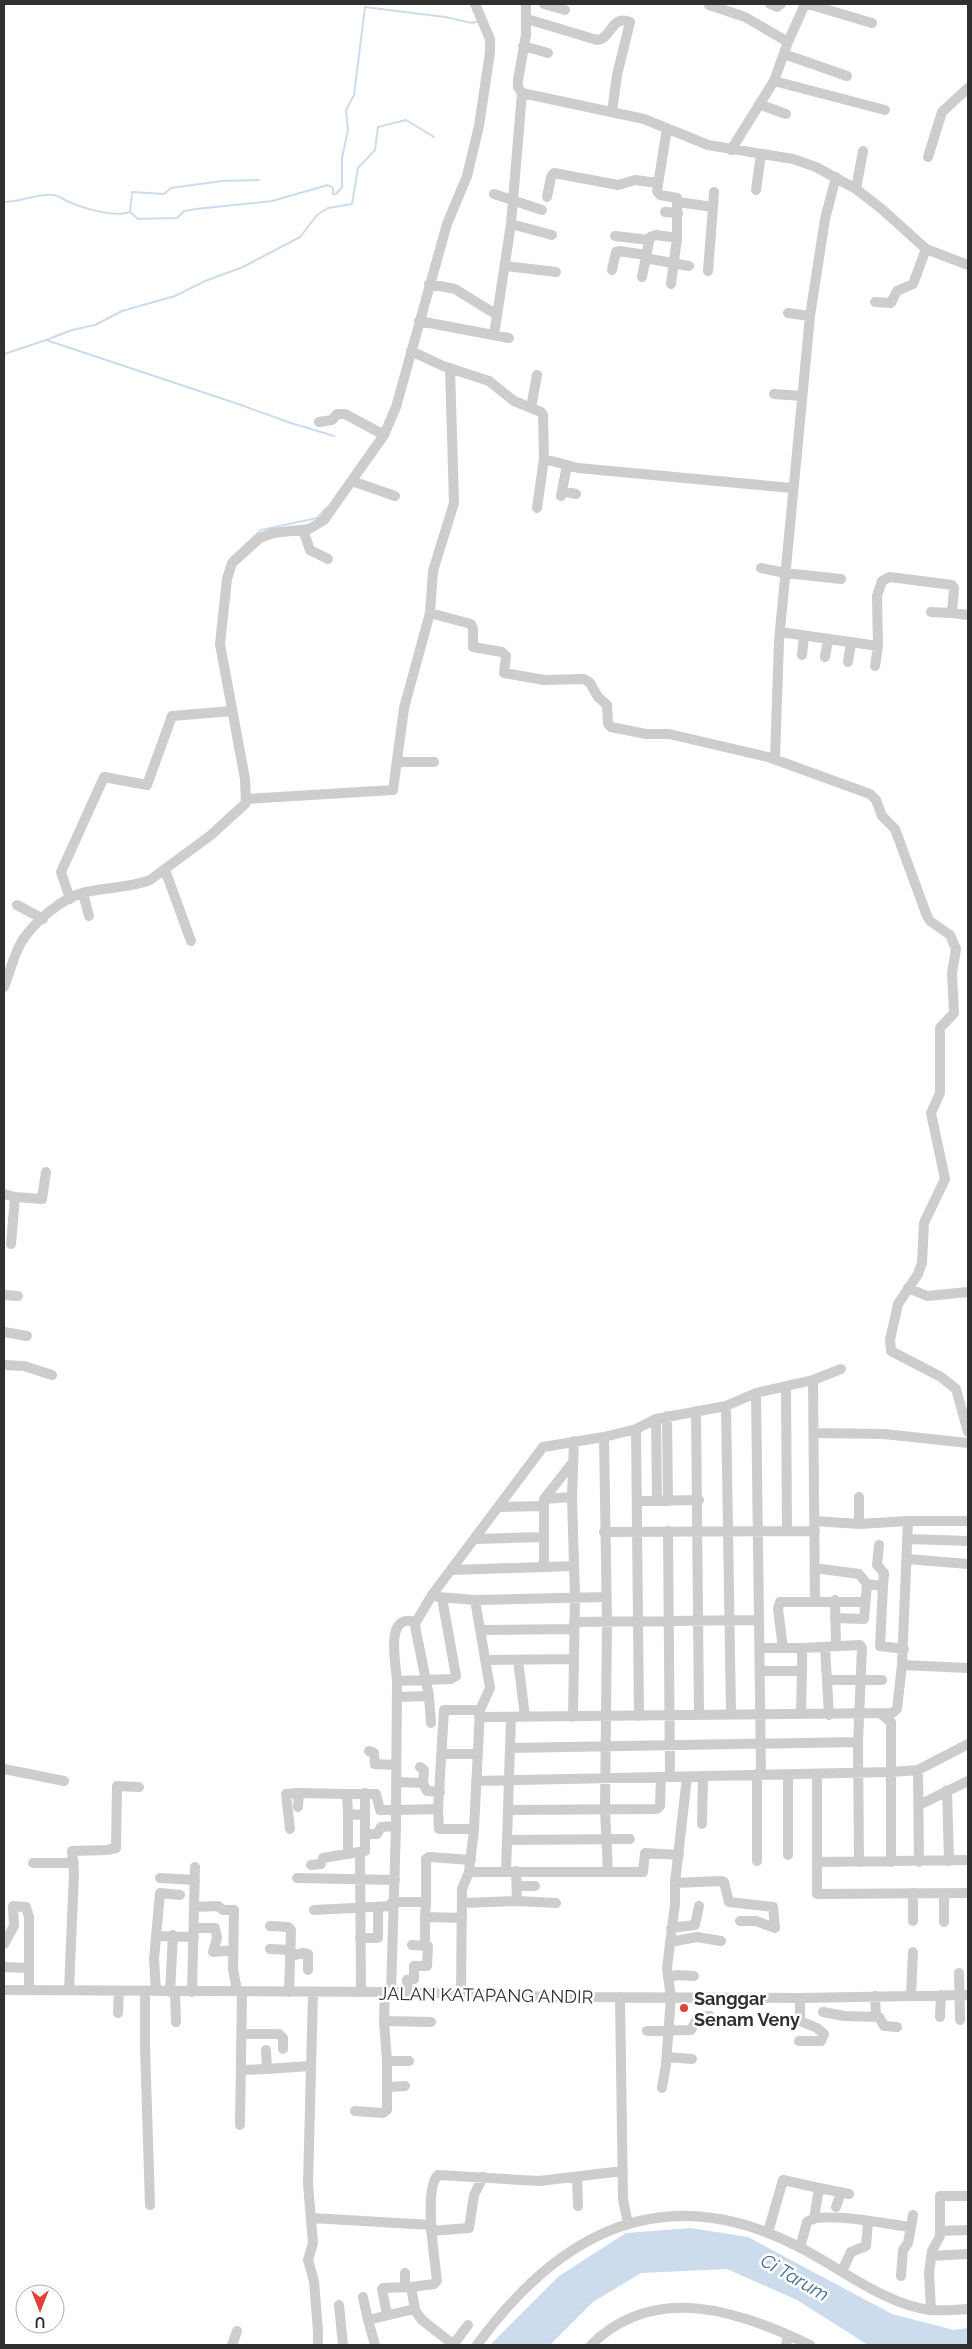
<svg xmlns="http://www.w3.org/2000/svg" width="972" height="2349" font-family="Raleway,sans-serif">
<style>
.water{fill:#ccdcec}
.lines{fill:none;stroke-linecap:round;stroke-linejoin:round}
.stream{stroke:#ccdcec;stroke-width:2}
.minor{stroke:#cdcdcd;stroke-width:10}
.poi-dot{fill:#df413b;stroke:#fff;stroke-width:2}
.labels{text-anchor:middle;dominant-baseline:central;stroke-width:5;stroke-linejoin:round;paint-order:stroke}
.street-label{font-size:18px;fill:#303030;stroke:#fff}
.poi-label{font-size:18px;font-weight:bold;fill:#303030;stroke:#fff;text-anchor:start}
.water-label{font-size:19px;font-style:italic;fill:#416990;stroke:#fff}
</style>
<rect width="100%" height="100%" fill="#fff"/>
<path class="water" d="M 691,2228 L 748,2237 L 892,2314 L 954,2330 L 968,2328 L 968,2345 L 868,2345 L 797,2300 L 727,2269 L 641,2273 L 593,2302 L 550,2345 L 490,2345 L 559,2276 L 626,2233 Z"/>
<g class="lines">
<path class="stream" d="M 4,202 C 20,202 39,193 53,195 C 59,195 62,199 67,201 C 82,208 114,218 130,212 L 132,192 L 164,194 L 171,188 L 222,181 L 259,180
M 130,212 L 138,219 L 177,218 L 184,211 L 196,209 L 272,201 L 328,185 L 333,188 L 333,194 L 336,194 L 342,187 L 342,158 L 348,130 L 346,110 L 354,95 L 365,7 L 445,17 L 472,23 L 479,21
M 46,340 L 72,330 L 95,325 L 122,311 L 175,296 L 205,281 L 243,267 L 300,237 L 317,215 L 328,208 L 352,204 L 358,168 L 375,150 L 378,127 L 406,120 L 434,137
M 4,354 L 46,340 L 238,404 L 291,423 L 334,436
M 232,557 L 261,530 L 317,518 L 327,507"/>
<path class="minor" d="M 526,4 L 526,35 L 518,80 L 518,87 L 522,93 L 644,119 L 708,145 L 793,159 L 816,167 L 856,189 L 883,210 L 926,249 L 968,265
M 544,4 L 565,10
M 770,4 L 777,7 L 781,4
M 808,4 L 872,23
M 709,5 L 745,17 L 788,42
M 527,19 L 597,40 C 612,39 611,14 630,22 L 617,75 L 612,112
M 523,46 L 548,53
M 784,54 L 847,76
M 774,81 L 885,110
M 761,105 L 786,114
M 731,150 L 774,81 L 788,42 L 805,4
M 928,157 L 942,112 L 968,88
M 856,189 L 863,151
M 756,190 L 761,154
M 494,194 L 542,210
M 547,197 L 551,177 L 554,173 L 618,185 L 635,180 L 658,183
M 678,202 L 713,207 L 708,271
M 713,207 L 714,192
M 665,212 L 678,213
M 511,224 L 552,235
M 615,236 L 649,240
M 645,258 L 689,266
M 506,266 L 556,272
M 612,270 L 616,252 L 619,251 L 646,255
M 642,277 L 650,237 L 656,235 L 677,238 L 677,198 L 660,195 L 657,191 L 667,128
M 429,284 L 455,289 L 497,315
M 671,284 L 677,238
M 875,302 L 891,303 L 897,291 L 913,284 L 926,249
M 788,313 L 810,316
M 419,321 L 509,338
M 494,335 L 511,224 L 522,93
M 411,351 L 443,366 L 489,381 L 514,401 L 541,412 L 543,415 L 544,459
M 774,394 L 802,396
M 531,408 L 537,375
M 319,422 L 332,420 L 337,414 L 345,414 L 384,435
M 352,481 L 395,496
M 562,491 L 576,494
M 561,496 L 567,465
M 537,508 L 544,459 L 578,468 L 792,488
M 303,530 L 310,550 L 328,559
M 761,568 L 785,573 L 841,579
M 931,612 L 952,613
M 430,613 L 471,624 L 473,629 L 473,647 L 502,652 L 506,656 L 504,673 L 544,680 L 584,679 L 590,683 L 598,697 L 607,705 L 608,724 L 611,727 L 646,734 L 669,734 L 768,757 L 870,794 L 876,800 L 882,816 L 895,829 L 927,916 L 930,921 L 950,935 L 956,949 L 952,973 L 954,1013 L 940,1028 L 940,1093 L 931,1113 L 945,1179 L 924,1223 L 922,1263 L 918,1274 L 898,1304 L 890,1340 L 891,1351 L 941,1377 L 956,1389 L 968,1432
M 780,632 L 878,646 L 877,596 L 882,581 L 890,577 L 952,585 L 954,588 L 952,613 L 968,615
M 802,655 L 804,636
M 825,657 L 828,639
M 848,662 L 851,643
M 875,666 L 878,646
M 775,759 L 779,641 L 810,316 L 825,219 L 836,177
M 398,762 L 434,762
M 247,799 L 393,790 L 404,708 L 430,613 L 433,571 L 454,503 L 450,368
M 165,870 L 191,941
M 83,893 L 89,916
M 70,899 L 61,872 L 104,777 L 147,785 L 172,716 L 232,711
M 17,905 L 43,919
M 4,987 C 10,972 14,954 22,941 C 35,921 63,897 86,892 C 107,887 130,888 150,880 L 211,835 L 246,803 L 245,779 L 220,644 L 227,579 L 232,563 L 260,538 L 273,533 L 309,529 L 324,520 L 384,435 L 396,407 L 447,224 L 467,176 L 479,126 L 490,52 L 490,39 L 475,4
M 4,1194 L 15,1197 L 11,1244
M 15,1197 L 42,1199 L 46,1172
M 908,1288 L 927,1296 L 968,1292
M 4,1295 L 18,1296
M 4,1332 L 27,1336
M 4,1365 L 24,1366 L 52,1375
M 813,1380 L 815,1601
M 786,1387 L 787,1531
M 756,1393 L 761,1774
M 726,1406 L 731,1715
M 696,1411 L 699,1715
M 667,1416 L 668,1501
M 656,1419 L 657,1501
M 636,1429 L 639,1716
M 814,1433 L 884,1434 L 968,1443
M 604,1437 L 607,1622 L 605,1811 L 608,1872
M 544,1499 L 572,1497
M 638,1501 L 699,1500
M 498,1507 L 543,1506
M 815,1521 L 859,1524 L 908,1521
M 968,1521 L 908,1521 L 902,1665 L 968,1668
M 859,1524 L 859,1497
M 668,1531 L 670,1776
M 604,1532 L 815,1531
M 475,1539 L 544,1537
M 908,1539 L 968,1541
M 879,1545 L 877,1565 L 884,1573 L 883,1586
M 907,1559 L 968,1564
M 544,1567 L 544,1499 L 573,1462
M 815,1568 L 859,1574 L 867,1584 L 864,1619 L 835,1618
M 453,1570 L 574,1566
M 867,1584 L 883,1586 L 880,1646 L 904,1649
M 438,1597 L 475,1600 L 606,1597
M 835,1600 L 836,1646
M 574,1622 L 759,1620
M 480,1630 L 574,1629
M 825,1647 L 829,1715
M 761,1648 L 802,1648 L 860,1645 L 862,1648 L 858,1742 L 859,1862
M 783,1648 L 778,1609 L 780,1602 L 865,1602
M 485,1660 L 573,1659
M 518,1660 L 525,1717
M 761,1671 L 802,1671 L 802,1648
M 827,1680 L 882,1680
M 397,1681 C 396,1663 384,1612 416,1622
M 397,1697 L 429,1696
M 801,1714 L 802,1671
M 881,1714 L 891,1722 L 891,1862
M 479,1717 L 892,1713 L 897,1709 L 902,1665
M 573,1717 L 575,1597 L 572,1497 L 574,1441
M 431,1723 L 429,1696 L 415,1626 L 416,1622 L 432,1595 L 543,1447 L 604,1437 L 636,1429 L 656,1419 L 726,1406 L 756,1393 L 813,1380 L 841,1369
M 510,1748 L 858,1742
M 369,1751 L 374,1753 L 375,1764 L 395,1765
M 443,1754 L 477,1754
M 420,1767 L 424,1770 L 423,1783
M 4,1769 L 64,1781
M 918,1770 L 919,1862
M 757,1774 L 757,1861
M 817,1774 L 817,1894 L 968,1893
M 788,1775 L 788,1855
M 476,1781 L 891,1772 L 918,1770 L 968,1744
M 396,1782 L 423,1783 L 427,1791 L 440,1792
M 947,1790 L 949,1861
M 347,1794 L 376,1794 L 380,1810 L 396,1810 L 397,1681 L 451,1679 L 456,1676 L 442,1598
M 919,1805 L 968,1781
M 298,1807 L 299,1793 L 347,1794 L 348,1814 L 365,1815
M 508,1810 L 657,1809 L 660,1806 L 661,1777
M 702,1824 L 703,1777
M 290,1829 L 286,1794 L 299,1793
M 474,1829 L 439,1829 L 438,1809 L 444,1710 L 480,1710
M 365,1834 L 377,1834 L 381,1827 L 396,1826 L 396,1810 L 438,1809
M 507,1840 L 630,1839
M 348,1852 L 348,1814
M 360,1853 L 361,1992
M 817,1862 L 968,1860
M 33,1863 L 74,1863
M 311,1865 L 321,1864 L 323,1858 L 365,1851 L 365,1793
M 195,1867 L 194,1907 L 218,1906 L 223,1910 L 234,1910 L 233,1969 L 237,1991
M 506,1871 L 511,1718
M 516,1871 L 517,1901
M 469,1872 L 643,1872 L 645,1853 L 679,1855
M 160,1878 L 195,1880
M 297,1878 L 395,1880
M 675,1883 L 687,1777
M 517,1886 L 535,1886
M 913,1893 L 913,1921
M 944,1893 L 944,1922
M 392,1902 L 426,1902 L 425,1917 L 462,1918
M 426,1902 L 426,1859 L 429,1857 L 471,1860
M 462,1903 L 517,1901 L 556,1903
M 314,1910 L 392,1906
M 270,1926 L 288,1927 L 291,1930 L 289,1992
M 194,1928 L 215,1928 L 217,1938 L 213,1952 L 233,1950
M 671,1928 L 695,1925 L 699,1906
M 156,1936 L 194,1937
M 360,1938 L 378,1938 L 378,1907
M 670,1942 L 697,1937 L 721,1941
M 4,1944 L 14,1926 L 13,1906 L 26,1907 L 29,1917 L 29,1990
M 425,1945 L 425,1917
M 270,1949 L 291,1950
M 290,1956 L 304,1953 L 308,1954 L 308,1970
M 4,1967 L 29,1968
M 959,1973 L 960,2020
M 668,1978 L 677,1975 L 694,1976
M 4,1990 L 391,1992 L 554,1997 L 800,1998 L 968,1995
M 69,1990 L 74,1873 L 72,1851 L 107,1850 L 116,1848 L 117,1786 L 139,1787
M 145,1991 L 145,2046 L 150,2205
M 156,1991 L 154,1959 L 160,1893 L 180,1895
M 170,1992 L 173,1935
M 175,1992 L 176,2022
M 192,1992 L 194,1907
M 313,1992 L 308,2184 L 313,2243 L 308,2260 L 314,2281 L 318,2331 L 318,2345
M 385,1992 L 384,2021 L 387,2061 L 409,2061
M 391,1992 L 396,1826
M 408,1993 L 407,1980 L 414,1979 L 414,1966 L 427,1966 L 428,1946 L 412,1945
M 461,1994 L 462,1889 L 469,1872 L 474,1829 L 480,1710 L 490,1688 L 475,1600
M 911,1995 L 913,1952
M 875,1996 L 876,2017
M 620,1997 L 623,2199 L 628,2224
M 823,2012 L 844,2016 L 879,2017 L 884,2026 L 897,2027
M 118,2013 L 119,1991
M 940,2017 L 941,1995
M 384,2021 L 431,2022
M 647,2031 L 691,2030 L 698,2017 L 710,2016
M 242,2034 L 279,2034 L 283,2038 L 283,2049
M 799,2041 L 821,2041 L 824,2034 L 817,2028 L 800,2021 L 800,1998
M 667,2057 L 692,2059
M 267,2069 L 310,2066
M 242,2070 L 267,2069 L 266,2050
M 387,2087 L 405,2086
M 662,2088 L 666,2064 L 671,1997 L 667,1968 L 675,1904 L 675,1883 L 721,1881 L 724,1882 L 729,1902 L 773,1907 L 775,1928 L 756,1921 L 740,1921
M 355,2111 L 383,2113 L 387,2110 L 387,2061
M 240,2125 L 242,1992
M 577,2178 L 578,2206
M 836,2207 L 841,2192
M 312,2218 L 431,2225
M 814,2219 L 819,2188 L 849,2194
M 431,2231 L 469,2228 L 474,2195 L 483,2177
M 940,2231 L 968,2230
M 768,2232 L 783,2180 L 819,2188
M 800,2248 L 807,2222 C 821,2210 890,2225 911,2227 L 913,2215
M 931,2256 L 968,2254
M 842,2271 L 851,2252 L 866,2246 L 868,2222
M 405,2273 L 405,2287
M 901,2276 L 903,2250 L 908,2243 L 911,2227
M 411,2287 L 434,2284 L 437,2281 C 435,2261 423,2189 438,2175 L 539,2181 L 623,2171
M 363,2297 L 368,2320
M 339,2305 L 343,2345
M 931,2310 L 929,2273 L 932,2251 L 940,2236 L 940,2196 L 968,2196
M 387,2315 L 382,2289 L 383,2288 L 411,2287 L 415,2309
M 232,2345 L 237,2331
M 375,2345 L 368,2320 L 414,2309 L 422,2320 L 454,2345
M 453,2345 L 468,2325
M 477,2345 C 561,2230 666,2177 801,2248 C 840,2268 886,2305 930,2310 C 943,2311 956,2310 968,2309
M 591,2345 C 655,2282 740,2311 810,2345
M 786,2345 L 788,2335"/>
</g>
<circle class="poi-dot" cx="684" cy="2008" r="5"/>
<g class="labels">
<g class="street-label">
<text transform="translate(486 1995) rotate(1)">JALAN KATAPANG ANDIR</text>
</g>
<g class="poi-label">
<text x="694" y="1998">Sanggar<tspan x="694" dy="21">Senam Veny</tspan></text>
</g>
<g class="water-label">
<text transform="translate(795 2277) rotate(30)">Ci Tarum</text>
</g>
</g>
<rect width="972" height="2349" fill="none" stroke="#303030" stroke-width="10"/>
<g transform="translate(40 2309) rotate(180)"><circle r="24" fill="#ffffff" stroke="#acacac"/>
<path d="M0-4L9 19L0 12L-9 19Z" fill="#df413b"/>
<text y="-8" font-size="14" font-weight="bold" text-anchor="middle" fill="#303030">U</text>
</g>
</svg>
